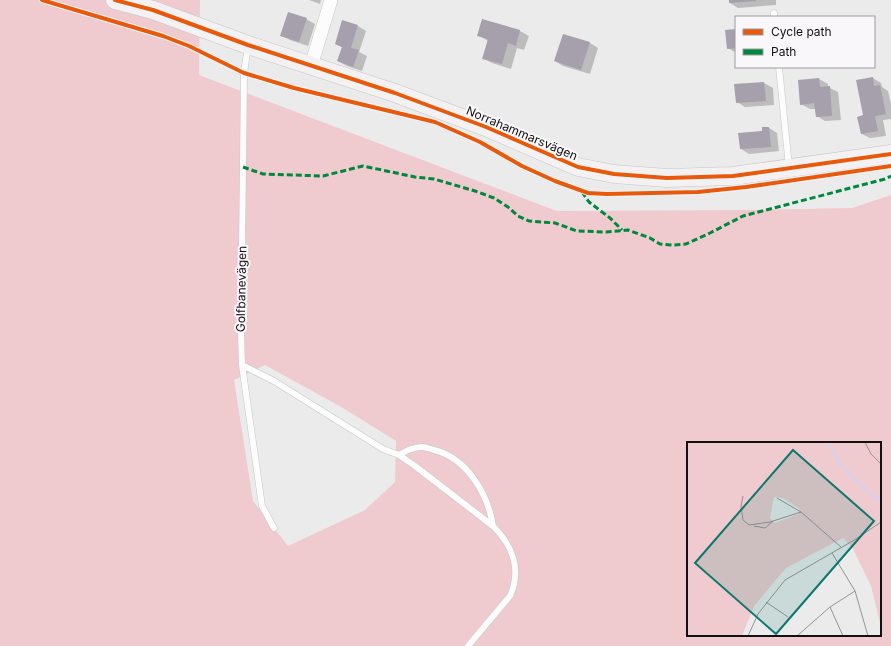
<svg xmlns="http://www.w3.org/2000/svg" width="891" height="646" font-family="Inter,sans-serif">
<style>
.green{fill:#efcacf;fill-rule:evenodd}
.shadow{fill:#0003}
.building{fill:#a69fac}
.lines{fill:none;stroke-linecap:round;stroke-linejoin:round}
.lane-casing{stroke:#c6c6c6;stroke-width:7}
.street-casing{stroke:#c6c6c6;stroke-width:14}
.secondary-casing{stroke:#c6c6c6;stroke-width:19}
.lane{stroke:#fcfcfc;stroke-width:6}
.street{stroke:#fcfcfc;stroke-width:13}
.secondary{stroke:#f4f1f2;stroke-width:18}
.quiet{stroke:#00873e;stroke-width:3;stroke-dasharray:6 3;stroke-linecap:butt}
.cycleway-casing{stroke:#faf7fa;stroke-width:6}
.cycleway{stroke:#e8590c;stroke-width:4}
.labels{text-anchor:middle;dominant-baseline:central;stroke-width:4;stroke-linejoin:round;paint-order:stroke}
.street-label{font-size:12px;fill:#121112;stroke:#faf7fa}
.inset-river{fill:none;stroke:#d1d2f1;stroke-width:2}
.inset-road{fill:none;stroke:#959495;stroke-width:1}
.view{fill:#0f766e;fill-opacity:0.15;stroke:#0f766e;stroke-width:2}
.inset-edge{fill:none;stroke:#121112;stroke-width:2}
</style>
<rect width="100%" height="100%" fill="#ecebec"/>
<path class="green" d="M 0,0 L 200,0 L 199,75 L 557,211 L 745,210 L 852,208 L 891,195 L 891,646 L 0,646 ZM 265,365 L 343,408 L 396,441 L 395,482 L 365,510 L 288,546 L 253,501 L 234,380 ZM 688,443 L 880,443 L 880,635 L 688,635 Z"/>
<path class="shadow" d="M 309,0 L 321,0 L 320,4 Z
M 730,0 L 776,0 L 776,5 L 738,8 L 730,3 Z
M 306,19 L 315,24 L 308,46 L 290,40 L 281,35 Z
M 483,20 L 520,31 L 529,36 L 524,50 L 517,48 L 511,69 L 492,63 L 483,58 L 488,41 L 478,35 Z
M 343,21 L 358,26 L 366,31 L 359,52 L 367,56 L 362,71 L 347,66 L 338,61 L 343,48 L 336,44 Z
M 736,30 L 736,53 L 728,48 Z
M 563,35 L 590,43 L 598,48 L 590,74 L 563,66 L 555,61 Z
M 873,78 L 881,83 L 882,87 L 888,91 L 891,104 L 891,119 L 883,120 L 886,136 L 870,138 L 862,134 Z
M 819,79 L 828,84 L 828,87 L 838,92 L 841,120 L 825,121 L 817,116 L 816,109 L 810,109 L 801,104 L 799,81 Z
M 764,83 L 773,88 L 774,105 L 745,107 L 737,102 L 735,85 Z
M 769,128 L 777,133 L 779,151 L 749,154 L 741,149 Z"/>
<path class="building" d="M 729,0 L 756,0 L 756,1 L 729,3 Z
M 288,12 L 307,18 L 299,42 L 280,36 Z
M 482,19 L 520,30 L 516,46 L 508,43 L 502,64 L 482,59 L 488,39 L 477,36 Z
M 342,20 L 358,25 L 351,48 L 359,50 L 353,67 L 337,61 L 342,47 L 335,44 Z
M 736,29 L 736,48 L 727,49 L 725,30 Z
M 563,34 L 590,42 L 581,70 L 554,61 Z
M 873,77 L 874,86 L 880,85 L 886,114 L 875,116 L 878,131 L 861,134 L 857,117 L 863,115 L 856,80 Z
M 819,78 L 820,87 L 830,86 L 832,116 L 816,117 L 814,103 L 800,105 L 798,80 Z
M 764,82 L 766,101 L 736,103 L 734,84 Z
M 762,127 L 769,127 L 771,147 L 740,149 L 738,133 L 762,131 Z"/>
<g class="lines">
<defs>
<path id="lane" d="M 774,13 L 774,17
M 248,46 L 244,73 L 243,167 L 241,332 L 242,365 L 262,506 L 274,528
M 779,67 L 789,167
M 242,365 L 274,381 L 383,449 L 399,455 L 415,466 L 493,526 C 512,545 522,569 510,596 L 468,646
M 399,455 C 406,451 413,447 422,447 C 426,447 430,449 434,450 C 467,458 488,494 493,526"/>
<path id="street" d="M 311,66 L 331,0"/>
<path id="secondary" d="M 115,0 L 153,10 L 248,45 L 395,93 L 486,127 L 578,167 L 614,174 L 667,178 L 733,176 L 891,154"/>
</defs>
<use href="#lane" class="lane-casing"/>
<use href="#street" class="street-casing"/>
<use href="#secondary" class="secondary-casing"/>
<use href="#lane" class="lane"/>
<use href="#street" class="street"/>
<use href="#secondary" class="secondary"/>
<path class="quiet" d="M 243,167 L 263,174 L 323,176 L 363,166 L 415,177 L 434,179 L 475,191 L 494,198 L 508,207 L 518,216 L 529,221 L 555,223 L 577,231 L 606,232 L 628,230 L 650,238 L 660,244 L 673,245 L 686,244 L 710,233 L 743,216 L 885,179 L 891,176
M 582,192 L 589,202 L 610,218 L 622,230"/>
<defs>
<path id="cycleway" d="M 42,0 L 163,36 L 189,46 L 244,73 L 294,88 L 435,122 L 480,142 L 522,166 L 555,181 L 588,193 L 607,194 L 698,192 L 746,187 L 891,166
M 115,0 L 153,10 L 248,45 L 395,93 L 486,127 L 578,167 L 614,174 L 667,178 L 733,176 L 891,154"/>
</defs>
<use href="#cycleway" class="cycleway-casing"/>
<use href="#cycleway" class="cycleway"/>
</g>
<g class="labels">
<g class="street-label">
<text transform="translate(522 133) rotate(23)">Norrahammarsvägen</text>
<text transform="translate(241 289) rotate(-89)">Golfbanevägen</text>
</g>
</g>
<g transform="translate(687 442)">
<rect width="194" height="194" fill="#ecebec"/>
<path d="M 0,0 L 194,0 L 194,185 L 184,144 L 165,105 L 156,96 L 99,126 L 67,164 L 55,194 L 0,194 ZM 87,55 L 96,56 L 113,67 L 112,72 L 88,81 L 83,76 Z" fill="#efcacf" fill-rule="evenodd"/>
<path class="inset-river" d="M 141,0 L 155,25 L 186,55 L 194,58"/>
<path class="inset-road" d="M 178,0 L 184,12 L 194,22M 56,54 L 54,64 L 56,78 L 62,83 L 83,80 L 114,70M 90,56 L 114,70 L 154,105M 67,84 L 78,86 L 86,79M 145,111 L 168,149 L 181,194M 79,160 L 101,175M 143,165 L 156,194M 61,194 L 71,172 L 98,138 L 169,97 L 194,80M 110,194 L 143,165 L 168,149"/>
<path class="view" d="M 106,8 L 187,79 L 89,192 L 8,121 Z"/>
<rect width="194" height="194" class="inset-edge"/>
</g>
<rect x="735" y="16" width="140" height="52" fill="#faf7fa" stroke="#9d9b9d"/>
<rect x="743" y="29" width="20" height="6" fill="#e8590c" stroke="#9d9b9d"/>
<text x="771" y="36" font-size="12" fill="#121112">Cycle path</text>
<rect x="743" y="49" width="20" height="6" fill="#00873e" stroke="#9d9b9d"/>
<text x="771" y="56" font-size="12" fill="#121112">Path</text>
</svg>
